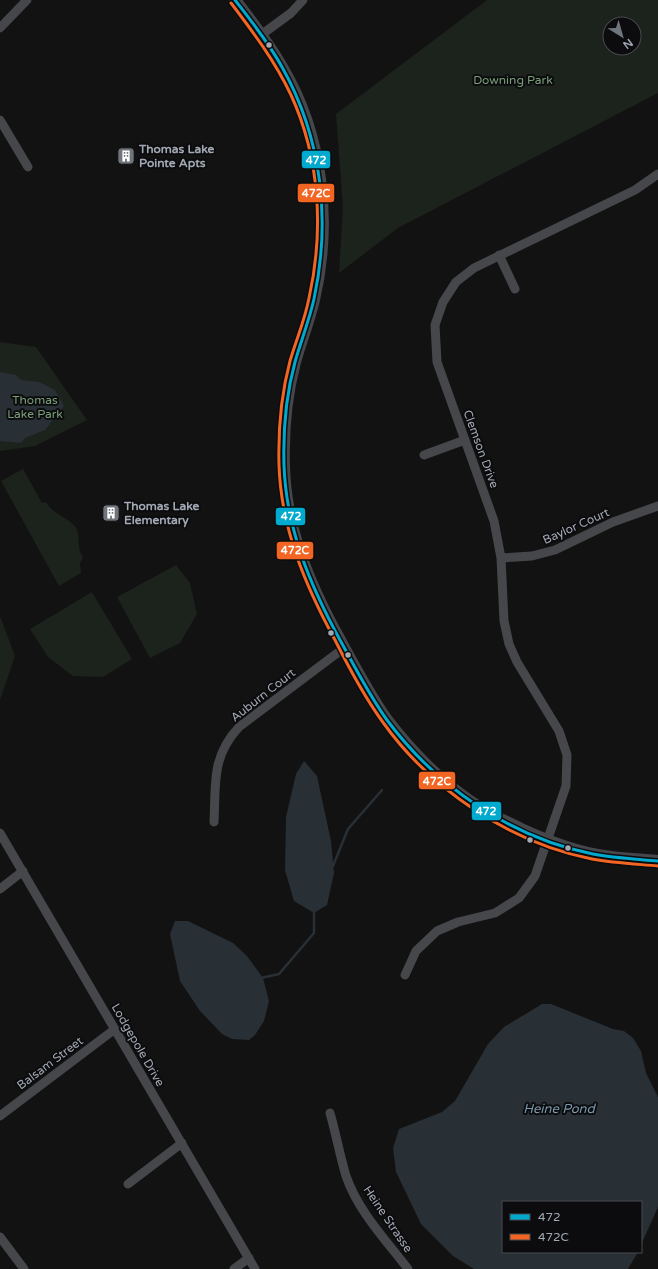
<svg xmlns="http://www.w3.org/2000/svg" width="658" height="1269" font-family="'Varela Round',sans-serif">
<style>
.park{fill:#1c221c;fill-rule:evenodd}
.water{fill:#282f35}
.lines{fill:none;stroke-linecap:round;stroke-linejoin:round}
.stream{stroke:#282f35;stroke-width:2.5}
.minor{stroke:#46474b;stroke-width:9}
.tertiary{stroke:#46474b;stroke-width:12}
.bus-1-casing{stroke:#0c0c0e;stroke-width:6}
.bus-2-casing{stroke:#0c0c0e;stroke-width:6}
.bus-1{stroke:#00a9ce;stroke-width:3}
.bus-2{stroke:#f26522;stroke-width:3}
.bus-dot{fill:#a2a9b3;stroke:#0c0c0e;stroke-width:1.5}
.labels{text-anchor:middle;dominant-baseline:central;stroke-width:4;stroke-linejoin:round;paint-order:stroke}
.park-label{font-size:12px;fill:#799f79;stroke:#0c0c0e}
.poi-label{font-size:12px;font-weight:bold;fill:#a2a9b3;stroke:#0c0c0e;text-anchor:start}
.street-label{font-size:12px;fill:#a2a9b3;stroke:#0c0c0e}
.water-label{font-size:13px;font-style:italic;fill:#7899af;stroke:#0c0c0e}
.line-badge{stroke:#0c0c0e;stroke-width:1.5}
.badge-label{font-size:11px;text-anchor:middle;font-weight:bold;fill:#fff}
</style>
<rect width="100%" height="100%" fill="#121212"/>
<path class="park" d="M 487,0 L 658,0 L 658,93 L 398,228 L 339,273 L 343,208 L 336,114 ZM 610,24 L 634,24 L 634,48 L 610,48 Z
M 0,342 L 36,347 L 87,420 L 35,446 L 0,451 Z
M 23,469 L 42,503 L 46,502 C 53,515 69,517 76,528 C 81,537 76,549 83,557 L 80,563 L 81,573 L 59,586 L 1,481 Z
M 176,565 L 190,583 L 197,614 L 180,643 L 150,658 L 117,597 Z
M 92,592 L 132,659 L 103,677 L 73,676 L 48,657 L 30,629 Z
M 0,616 L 15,656 L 0,700 Z"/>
<path class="water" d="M 0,372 L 16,375 L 21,380 L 39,382 L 55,390 L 64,406 L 45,430 L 25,438 L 21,443 L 0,441 Z
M 304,761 L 317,776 L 331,841 L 334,873 L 327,905 L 314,913 L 294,901 L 285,870 L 286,817 L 296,774 Z
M 175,921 L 188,921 L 233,943 L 247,956 L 263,978 L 269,1001 L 264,1021 L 255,1035 L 249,1040 L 232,1039 L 222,1034 L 200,1011 L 180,981 L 170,934 Z
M 542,1004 L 551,1004 L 613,1029 L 624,1031 L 633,1038 L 641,1051 L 646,1073 L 658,1097 L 658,1207 L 641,1245 L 641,1202 L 503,1202 L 503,1252 L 638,1252 L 628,1269 L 474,1269 L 453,1256 L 421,1224 L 396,1172 L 393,1148 L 399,1129 L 442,1112 L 455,1101 L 488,1044 L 504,1027 Z"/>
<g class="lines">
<path class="stream" d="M 333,866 L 348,829 L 382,790
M 261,978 L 279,974 L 314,933 L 314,910"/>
<path class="minor" d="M 0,28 L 27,0
M 261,35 L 291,13 L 303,0
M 0,120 L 28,167
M 499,255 L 515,289
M 424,455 L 465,440
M 501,558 L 532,556 L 555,550 L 613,522 L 658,506
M 214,822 C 216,784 211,757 239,727 L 344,648
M 0,833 L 255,1269
M 0,889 L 23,871
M 405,975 L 416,951 L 437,931 L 458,922 L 495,913 L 519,898 L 535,876 L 566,786 L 567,755 L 559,731 L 517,662 L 509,644 L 504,621 L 501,558 L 494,521 L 437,362 L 435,325 L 443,302 L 456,282 L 474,268 L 635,190 L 658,174
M 330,1113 C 336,1134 340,1156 346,1176 C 358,1211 386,1240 408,1269
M 0,1116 L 115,1029
M 128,1184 L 182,1143
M 0,1237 L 24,1269
M 234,1269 L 249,1258"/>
<path class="tertiary" d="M 235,0 C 252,22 268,43 282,67 C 323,136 332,222 314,300 C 309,321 301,341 295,362 C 286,396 283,431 284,465 C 285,528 310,586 340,640 C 354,666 370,696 387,720 C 413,754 445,786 482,809 C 494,817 508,822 521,829 C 547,841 575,852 604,856 C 621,859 640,859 658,861"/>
<defs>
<path id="bus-1" d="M 235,0 C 252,22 269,43 282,67 C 322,138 331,220 314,299 C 309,321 301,341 295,362 C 286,395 283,431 284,465 C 286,528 310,585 340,640 C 355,667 369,695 387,720 C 436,786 511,838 593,854 C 614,858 636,859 658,861"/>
<path id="bus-2" d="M 231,3 C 253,32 275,61 291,95 C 320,158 324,231 309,298 C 305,320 296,340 290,361 C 281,395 278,430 279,465 C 281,528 305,585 335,640 C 349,668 364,696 382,721 C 430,789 510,843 592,859 C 614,863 636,864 658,866"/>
</defs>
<use href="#bus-1" class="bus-1-casing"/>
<use href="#bus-2" class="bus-2-casing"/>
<use href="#bus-1" class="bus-1"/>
<use href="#bus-2" class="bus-2"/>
</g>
<defs>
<symbol id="building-square" viewBox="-11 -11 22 22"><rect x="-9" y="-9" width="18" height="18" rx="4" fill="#70747b" stroke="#0c0c0e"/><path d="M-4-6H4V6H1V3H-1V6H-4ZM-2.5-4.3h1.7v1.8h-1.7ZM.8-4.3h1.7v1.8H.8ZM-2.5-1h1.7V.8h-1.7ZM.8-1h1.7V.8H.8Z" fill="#fff"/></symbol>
</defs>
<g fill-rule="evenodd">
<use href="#building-square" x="116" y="146" width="20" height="20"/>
<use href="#building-square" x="101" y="503" width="20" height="20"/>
</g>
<g class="bus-dot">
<circle cx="269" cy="45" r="3.5"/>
<circle cx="331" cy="633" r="3.5"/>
<circle cx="348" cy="655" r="3.5"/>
<circle cx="530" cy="840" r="3.5"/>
<circle cx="568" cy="848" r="3.5"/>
</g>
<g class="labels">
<g class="park-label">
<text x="513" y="80">Downing Park</text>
<text x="35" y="400">Thomas<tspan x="35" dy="14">Lake Park</tspan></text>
</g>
<g class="poi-label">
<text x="139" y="149">Thomas Lake<tspan x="139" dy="14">Pointe Apts</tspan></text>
<text x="124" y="506">Thomas Lake<tspan x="124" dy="14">Elementary</tspan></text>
</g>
<g class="street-label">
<text transform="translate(481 449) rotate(70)">Clemson Drive</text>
<text transform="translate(576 526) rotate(-24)">Baylor Court</text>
<text transform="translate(263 695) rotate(-38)">Auburn Court</text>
<text transform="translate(138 1045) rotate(60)">Lodgepole Drive</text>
<text transform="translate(50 1063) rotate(-37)">Balsam Street</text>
<text transform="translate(388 1219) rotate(56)">Heine Strasse</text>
</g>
<g class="water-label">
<text x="559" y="1109">Heine Pond</text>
</g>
</g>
<g class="line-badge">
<rect x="301" y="150" width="30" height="19" rx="4" fill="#00a9ce"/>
<rect x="297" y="183" width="38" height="20" rx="4" fill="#f26522"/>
<rect x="275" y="507" width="31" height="19" rx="4" fill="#00a9ce"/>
<rect x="276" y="541" width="38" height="19" rx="4" fill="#f26522"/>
<rect x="418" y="771" width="38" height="19" rx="4" fill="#f26522"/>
<rect x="471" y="801" width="31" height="20" rx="4" fill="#00a9ce"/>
</g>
<g class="badge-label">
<text x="316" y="164">472</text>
<text x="316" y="197">472C</text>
<text x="291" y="520">472</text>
<text x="295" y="554">472C</text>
<text x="437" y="785">472C</text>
<text x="486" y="815">472</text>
</g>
<rect x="502" y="1201" width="140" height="52" fill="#0c0c0e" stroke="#484b50"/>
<rect x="510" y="1214" width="20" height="6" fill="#00a9ce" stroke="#484b50"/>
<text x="538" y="1221" font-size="12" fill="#a2a9b3">472</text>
<rect x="510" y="1234" width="20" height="6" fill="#f26522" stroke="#484b50"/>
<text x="538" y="1241" font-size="12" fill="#a2a9b3">472C</text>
<g transform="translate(622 36) rotate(143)"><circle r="19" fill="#0c0c0e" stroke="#484b50"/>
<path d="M0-3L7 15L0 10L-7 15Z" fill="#70747b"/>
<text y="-6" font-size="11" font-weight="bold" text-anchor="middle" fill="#a2a9b3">N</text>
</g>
</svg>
